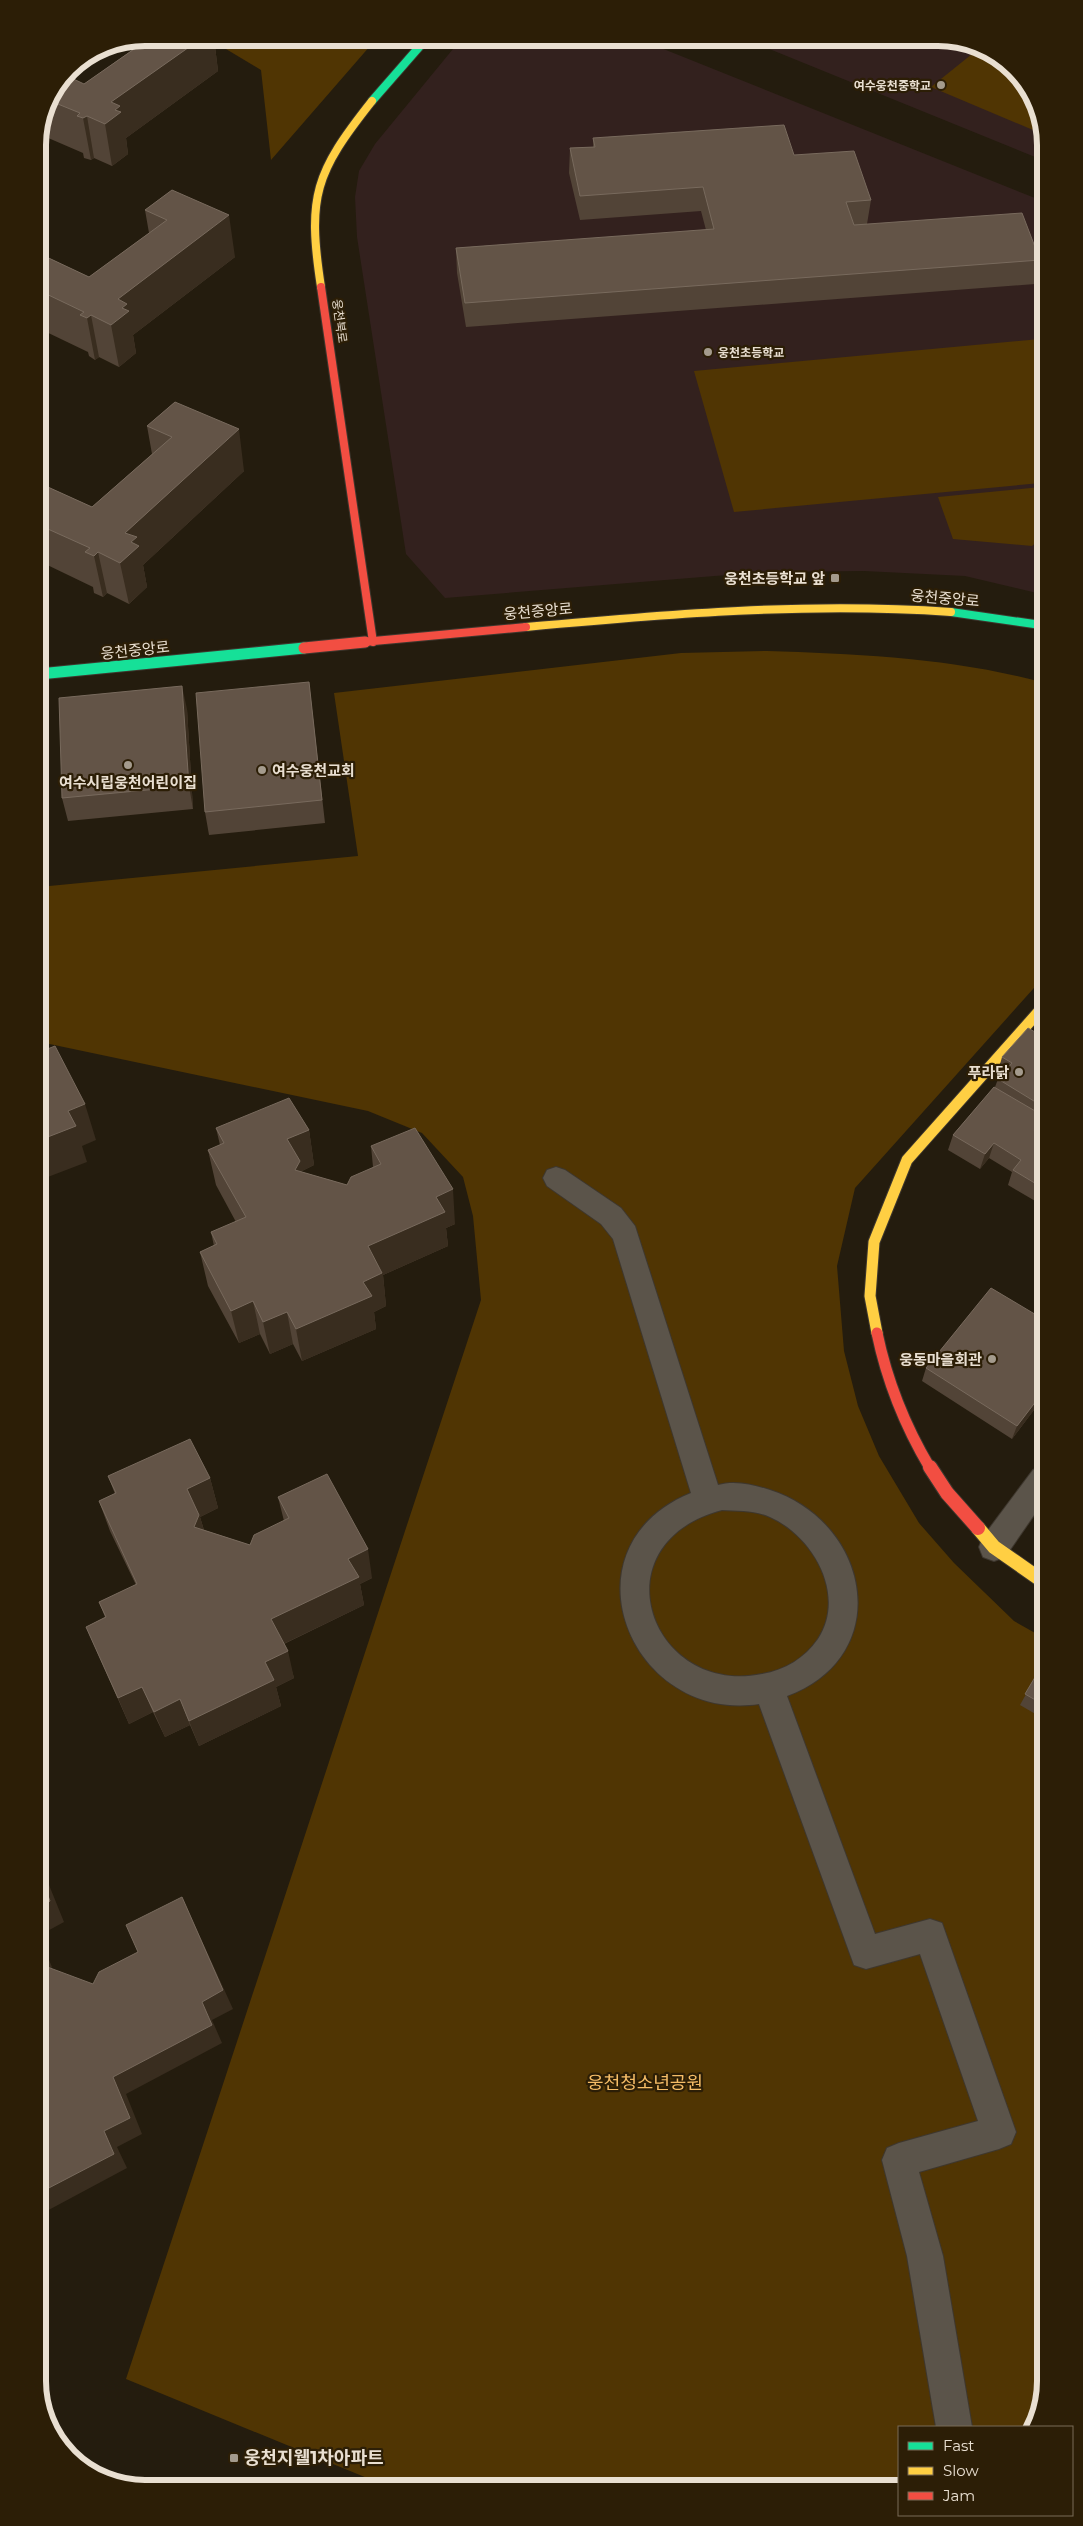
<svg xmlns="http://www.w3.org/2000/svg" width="1083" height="2526" font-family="Montserrat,'Noto Sans KR',sans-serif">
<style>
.education{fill:#33211e}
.green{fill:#503503}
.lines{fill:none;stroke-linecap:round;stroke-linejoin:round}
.street-casing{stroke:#3e372e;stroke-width:2}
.fast-far1-casing{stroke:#3e372e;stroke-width:10}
.fast-casing{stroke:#3e372e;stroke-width:13}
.slow-far2-casing{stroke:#3e372e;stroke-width:10}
.slow-far1-casing{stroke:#3e372e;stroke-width:13}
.slow-casing{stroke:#3e372e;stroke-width:16}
.jam-far2-casing{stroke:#3e372e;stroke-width:10}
.jam-far1-casing{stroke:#3e372e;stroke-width:13}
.jam-casing{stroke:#3e372e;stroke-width:16}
.street{fill:#5b544a;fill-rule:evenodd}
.fast-far1{stroke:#16e098;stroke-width:8}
.fast{stroke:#16e098;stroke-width:11}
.slow-far2{stroke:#ffcf43;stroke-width:8}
.slow-far1{stroke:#ffcf43;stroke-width:11}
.slow{stroke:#ffcf43;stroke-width:14}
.jam-far2{stroke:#f24e42;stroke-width:8}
.jam-far1{stroke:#f24e42;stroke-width:11}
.jam{stroke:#f24e42;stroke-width:14}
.wall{fill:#524437}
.shaded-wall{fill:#392d1f}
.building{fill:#635447;stroke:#786a5d}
.poi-dot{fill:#a49b8d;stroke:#2c1e06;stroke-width:2}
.labels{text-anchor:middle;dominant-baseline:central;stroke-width:4.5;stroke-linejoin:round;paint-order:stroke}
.far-poi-label{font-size:12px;font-weight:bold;fill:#e9dfd1;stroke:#2c1e06;text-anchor:end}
.far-street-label{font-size:12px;fill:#e9dfd1;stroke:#2c1e06}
.poi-label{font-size:15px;font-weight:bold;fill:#e9dfd1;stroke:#2c1e06;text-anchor:end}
.street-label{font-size:15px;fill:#e9dfd1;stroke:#2c1e06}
.near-park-label{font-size:18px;fill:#f6bd67;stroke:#2c1e06}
.near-poi-label{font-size:18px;font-weight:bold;fill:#e9dfd1;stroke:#2c1e06;text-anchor:start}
.rim{fill:none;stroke:#e9dfd1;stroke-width:6}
</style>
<rect width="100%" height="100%" fill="#241c0e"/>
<path class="education" d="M 462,38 L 636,38 L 1040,200 L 1041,594 L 965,576 L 864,571 L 764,572 L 445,598 L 406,554 L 357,237 L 355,197 L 359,171 L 375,144 Z
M 742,38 L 945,38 L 1004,60 L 1040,111 L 1040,159 Z"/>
<path class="green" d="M 198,38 L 377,38 L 271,160 L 261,70 L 211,40 Z
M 977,50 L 1004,60 L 1040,111 L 1040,133 L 931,87 Z
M 1040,339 L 1041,483 L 734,512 L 694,371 Z
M 1041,487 L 1041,538 L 1032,546 L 953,539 L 938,497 Z
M 767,651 C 859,654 952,658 1041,682 L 1042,979 L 855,1188 L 837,1266 L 844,1351 L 858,1406 L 879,1456 L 919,1523 L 954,1563 L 1014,1621 L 1044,1638 L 1045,2381 L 1030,2427 L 899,2427 L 899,2483 L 389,2487 L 126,2379 L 481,1300 L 473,1216 L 463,1177 L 422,1133 L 368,1111 L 40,1042 L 39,887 L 358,856 L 334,693 L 681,653 Z"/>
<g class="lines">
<defs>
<path id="street" d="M 556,1167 L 565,1170 L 621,1208 L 635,1226 L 718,1485 C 735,1480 754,1485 770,1490 C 871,1523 895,1656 787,1696 L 875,1934 L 930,1919 L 942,1923 L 1016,2132 L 1011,2144 L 999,2149 L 919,2172 L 943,2256 L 972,2427 L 936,2427 L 907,2256 L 882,2160 L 887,2148 L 899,2143 L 978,2121 L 920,1954 L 866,1969 L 854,1965 L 759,1704 C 630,1723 559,1547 691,1493 L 613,1239 L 601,1224 L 547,1186 L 543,1178 L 547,1170 ZM 722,1510 C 739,1511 754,1510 770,1517 C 813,1536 847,1595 818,1639 C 805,1658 785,1670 762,1674 C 651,1697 595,1544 722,1510 Z
M 1043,1466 L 1043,1502 L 1005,1557 L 994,1561 L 983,1557 L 979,1547 L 983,1537 L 1033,1470 Z"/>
<path id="fast-far1" d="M 372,101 L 427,38
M 951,612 L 1041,625"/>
<path id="fast" d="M 39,674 L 304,648"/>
<path id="slow-far2" d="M 321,287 C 307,196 315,173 372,101
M 526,627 C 668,614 808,602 951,612"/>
<path id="slow-far1" d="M 877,1333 L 870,1296 L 874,1242 L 907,1160 L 1042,1008"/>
<path id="slow" d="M 978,1528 L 994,1547 L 1044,1582"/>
<path id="jam-far2" d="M 321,287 L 373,642
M 352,643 L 526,627"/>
<path id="jam-far1" d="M 304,648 L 365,642
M 877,1333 C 887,1381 905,1426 930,1468"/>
<path id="jam" d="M 930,1467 L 947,1493 L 978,1528"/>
</defs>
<use href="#street" class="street-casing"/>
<use href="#fast-far1" class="fast-far1-casing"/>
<use href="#fast" class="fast-casing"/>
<use href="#slow-far2" class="slow-far2-casing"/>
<use href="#slow-far1" class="slow-far1-casing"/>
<use href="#slow" class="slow-casing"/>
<use href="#jam-far2" class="jam-far2-casing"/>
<use href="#jam-far1" class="jam-far1-casing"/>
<use href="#jam" class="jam-casing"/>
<use href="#street" class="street"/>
<use href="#fast-far1" class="fast-far1"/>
<use href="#fast" class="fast"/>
<use href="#slow-far2" class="slow-far2"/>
<use href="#slow-far1" class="slow-far1"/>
<use href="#slow" class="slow"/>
<use href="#jam-far2" class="jam-far2"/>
<use href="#jam-far1" class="jam-far1"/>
<use href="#jam" class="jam"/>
</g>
<path class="wall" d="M 145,38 L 214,38 L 218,71 L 126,138 L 128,154 L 112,166 L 94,158 L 91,160 L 84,158 L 83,153 L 39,134 L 48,98 L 84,84 L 138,46 L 137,39 Z
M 593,138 L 794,155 L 871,200 L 867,224 L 1040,260 L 1035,284 L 466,327 L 457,273 L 456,248 L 706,230 L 701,211 L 580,220 L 569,173 L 570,148 L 593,147 Z
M 172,190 L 235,257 L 133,335 L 136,353 L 119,367 L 99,357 L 95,360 L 89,356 L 88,352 L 38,328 L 38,253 L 89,277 L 149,233 L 145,210 Z
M 175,402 L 244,471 L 143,565 L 147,587 L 129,604 L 107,593 L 103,597 L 94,593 L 93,587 L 39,561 L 39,483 L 92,507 L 152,454 L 147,426 Z
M 309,682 L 325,823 L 209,835 L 205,812 Z
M 187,709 L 193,809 L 68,821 L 62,798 Z
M 1042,1022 L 1042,1126 L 1040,1132 L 1038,1134 L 1042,1137 L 1043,1203 L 1042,1205 L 1008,1185 L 1012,1172 L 989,1158 L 980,1169 L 948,1150 L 953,1135 L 995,1087 L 998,1079 L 1002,1074 L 998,1072 L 1002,1057 L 1039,1034 Z
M 216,1128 L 309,1130 L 314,1165 L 302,1171 L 302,1172 L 347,1185 L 373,1167 L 371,1146 L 455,1224 L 446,1228 L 448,1246 L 383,1275 L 386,1306 L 374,1312 L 376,1329 L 302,1361 L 293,1344 L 270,1354 L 260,1334 L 239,1343 L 208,1286 L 200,1252 L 214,1246 L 211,1232 L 236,1222 L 216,1185 L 208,1150 L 220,1145 Z
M 1043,1319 L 1043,1398 L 1012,1439 L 922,1381 L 926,1368 Z
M 108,1476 L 210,1478 L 218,1508 L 200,1517 L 204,1530 L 250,1545 L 284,1521 L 278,1497 L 372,1578 L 360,1584 L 364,1605 L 284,1644 L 294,1678 L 276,1687 L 281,1706 L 199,1746 L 190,1725 L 165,1737 L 153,1712 L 129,1724 L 86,1627 L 105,1617 L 99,1602 L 136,1585 L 110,1531 L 99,1501 L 115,1494 Z
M 1044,1662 L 1044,1719 L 1020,1705 Z"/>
<path class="shaded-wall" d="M 202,38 L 214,38 L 218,71 L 126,138 L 128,154 L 112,166 L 105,124 L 111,102 Z
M 87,116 L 94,158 L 91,160 L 83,118 Z
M 229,215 L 235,257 L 133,335 L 136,353 L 119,367 L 111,325 L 118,299 Z
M 91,315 L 99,357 L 95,360 L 87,318 Z
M 239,429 L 244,471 L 143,565 L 147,587 L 129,604 L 120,563 L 125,533 Z
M 98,552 L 107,593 L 103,597 L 94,556 Z
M 182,686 L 187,709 L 193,809 L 189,786 Z
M 85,1104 L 96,1140 L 82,1146 L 87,1162 L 40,1180 L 40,1140 L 68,1111 Z
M 1042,1120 L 1042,1126 L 1040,1132 L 1029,1146 L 1034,1131 Z
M 309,1130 L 314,1165 L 302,1171 L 306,1196 L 301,1205 L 287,1139 Z
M 994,1143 L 989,1158 L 980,1169 L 985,1154 Z
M 453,1189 L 455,1224 L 446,1228 L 448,1246 L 383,1275 L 386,1306 L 374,1312 L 376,1329 L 302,1361 L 296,1329 L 363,1282 L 368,1246 L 436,1197 Z
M 253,1301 L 260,1334 L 239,1343 L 231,1311 Z
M 287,1312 L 293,1344 L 270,1354 L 263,1322 Z
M 1043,1392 L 1043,1398 L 1012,1439 L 1017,1426 Z
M 210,1478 L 218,1508 L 200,1517 L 208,1544 L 194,1527 L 187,1489 Z
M 368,1549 L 372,1578 L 360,1584 L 364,1605 L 279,1646 L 271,1619 L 348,1559 Z
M 288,1651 L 294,1678 L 276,1687 L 281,1706 L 199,1746 L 189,1721 L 265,1662 Z
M 142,1687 L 153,1712 L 129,1724 L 118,1698 Z
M 180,1699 L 190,1725 L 165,1737 L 154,1712 Z
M 42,1870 L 45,1875 L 64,1922 L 42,1934 Z
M 182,1897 L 233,2009 L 212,2020 L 222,2043 L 126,2094 L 142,2134 L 117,2147 L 127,2168 L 43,2213 L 43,2191 L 104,2131 L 113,2077 L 202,2002 Z
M 42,1943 L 52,1967 L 46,1981 L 42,1976 Z"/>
<path class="building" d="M 150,38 L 202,38 L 111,102 L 120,106 L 115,110 L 121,112 L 105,124 L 87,116 L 83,118 L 77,116 L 80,113 L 48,100 L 65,75 L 84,84 Z
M 784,125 L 794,155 L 854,151 L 871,200 L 846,202 L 854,225 L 1022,213 L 1040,260 L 465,303 L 456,248 L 714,229 L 703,187 L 580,196 L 570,148 L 595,147 L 593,138 Z
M 172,190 L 229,215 L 118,299 L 127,304 L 122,308 L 129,311 L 111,325 L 91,315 L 87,318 L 80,315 L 84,312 L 38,290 L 38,253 L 89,277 L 167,220 L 145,210 Z
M 175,402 L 239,429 L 125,533 L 137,537 L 131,542 L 139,546 L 120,563 L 98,552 L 94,556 L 85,552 L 90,548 L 39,525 L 39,483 L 92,507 L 172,437 L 147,426 Z
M 309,682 L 322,800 L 205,812 L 196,693 Z
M 182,686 L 189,786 L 62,798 L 59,698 Z
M 1028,1028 L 1042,1036 L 1042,1106 L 998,1079 L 1012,1063 L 1002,1057 Z
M 55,1046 L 85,1104 L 68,1111 L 76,1126 L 40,1140 L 40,1052 Z
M 994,1087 L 1042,1115 L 1042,1120 L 1034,1131 L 1042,1137 L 1043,1188 L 1013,1170 L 1021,1160 L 994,1143 L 985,1154 L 953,1135 Z
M 289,1098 L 309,1130 L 287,1139 L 300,1161 L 295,1170 L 347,1185 L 351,1177 L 381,1164 L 371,1146 L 415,1128 L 453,1189 L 436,1197 L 445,1212 L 368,1246 L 382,1273 L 363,1282 L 372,1296 L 296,1329 L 287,1312 L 263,1322 L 253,1301 L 231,1311 L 200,1252 L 217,1244 L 211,1232 L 246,1217 L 208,1150 L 224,1143 L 216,1128 Z
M 991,1288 L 1043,1319 L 1043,1392 L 1017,1426 L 926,1368 Z
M 190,1439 L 210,1478 L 187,1489 L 199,1515 L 194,1527 L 250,1545 L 254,1535 L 289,1518 L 278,1497 L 327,1474 L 368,1549 L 348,1559 L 359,1577 L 271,1619 L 288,1651 L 265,1662 L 274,1680 L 189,1721 L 180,1699 L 154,1712 L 142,1687 L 118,1698 L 86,1627 L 106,1617 L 99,1602 L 137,1584 L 99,1501 L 116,1493 L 108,1476 Z
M 1044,1662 L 1044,1705 L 1025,1694 Z
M 42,1880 L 50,1901 L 42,1906 Z
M 182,1897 L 223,1990 L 202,2002 L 212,2025 L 113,2077 L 130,2118 L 104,2131 L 114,2154 L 43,2191 L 42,1965 L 93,1984 L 99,1972 L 138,1952 L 126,1925 Z"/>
<g class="poi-dot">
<circle cx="941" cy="85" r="5"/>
<circle cx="708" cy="352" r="5"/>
<rect x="830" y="573" width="10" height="10" rx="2.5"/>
<circle cx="128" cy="765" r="5"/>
<circle cx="262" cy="770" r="5"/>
<circle cx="1019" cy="1072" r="5"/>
<circle cx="992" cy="1359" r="5"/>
<rect x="229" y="2453" width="10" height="10" rx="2.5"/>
</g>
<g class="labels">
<g class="far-poi-label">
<text x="931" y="85">여수웅천중학교</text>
<text x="718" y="352" text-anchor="start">웅천초등학교</text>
</g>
<g class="far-street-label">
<text transform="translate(340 321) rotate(82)">웅천북로</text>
</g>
<g class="poi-label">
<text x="825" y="578">웅천초등학교 앞</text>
<text x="272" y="770" text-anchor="start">여수웅천교회</text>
<text x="128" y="782" text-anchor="middle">여수시립웅천어린이집</text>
<text x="1009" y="1072">푸라닭</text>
<text x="982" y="1359">웅동마을회관</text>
</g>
<g class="street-label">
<text transform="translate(945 598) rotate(5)">웅천중앙로</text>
<text transform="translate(538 611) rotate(-5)">웅천중앙로</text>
<text transform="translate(135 650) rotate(-6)">웅천중앙로</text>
</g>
<g class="near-park-label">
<text x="645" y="2083">웅천청소년공원</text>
</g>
<g class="near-poi-label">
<text x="244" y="2458">웅천지웰1차아파트</text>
</g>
</g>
<path d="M0 0H1083V2526H0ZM145 46H938A99 99 0 0 1 1037 145V2381A99 99 0 0 1 938 2480H145A99 99 0 0 1 46 2381V145A99 99 0 0 1 145 46Z" fill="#2c1e06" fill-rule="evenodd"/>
<path class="rim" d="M145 46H938A99 99 0 0 1 1037 145V2381A99 99 0 0 1 938 2480H145A99 99 0 0 1 46 2381V145A99 99 0 0 1 145 46Z"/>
<rect x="898" y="2426" width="175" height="90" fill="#2c1e06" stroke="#786b57"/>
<rect x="908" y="2442" width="25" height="8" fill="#16e098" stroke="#786b57"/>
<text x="943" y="2451" font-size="15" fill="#e9dfd1">Fast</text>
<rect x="908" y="2467" width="25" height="8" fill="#ffcf43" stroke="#786b57"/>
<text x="943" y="2476" font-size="15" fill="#e9dfd1">Slow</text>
<rect x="908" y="2492" width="25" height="8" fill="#f24e42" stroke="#786b57"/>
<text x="943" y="2501" font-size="15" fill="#e9dfd1">Jam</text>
</svg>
